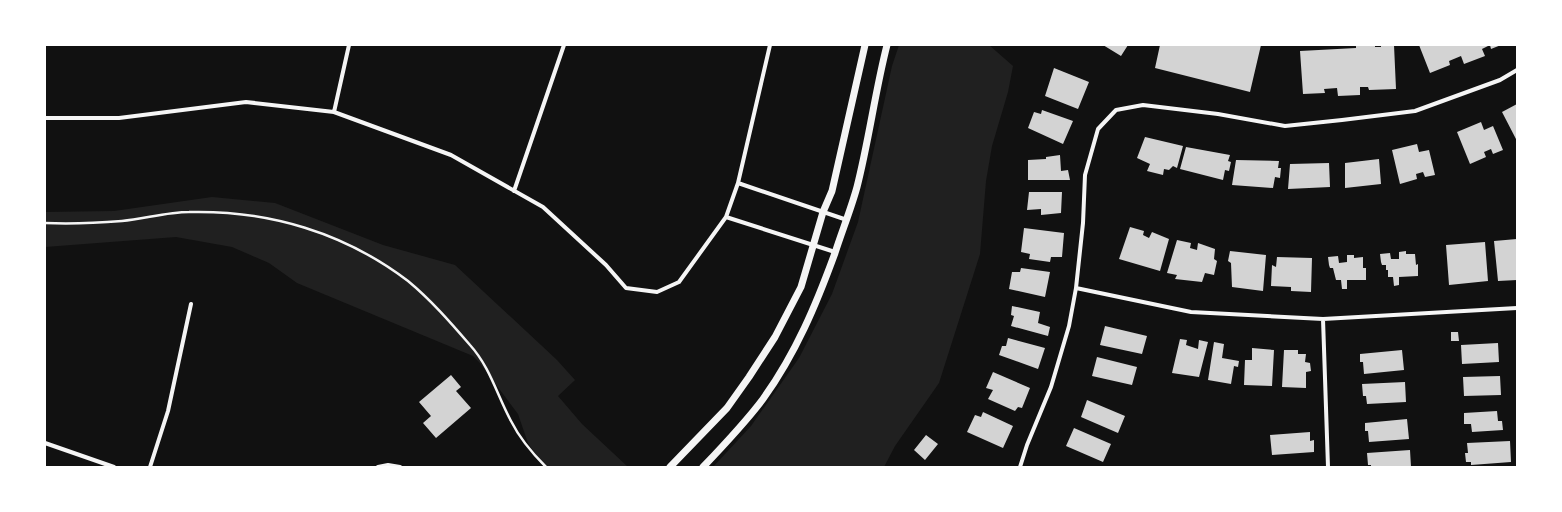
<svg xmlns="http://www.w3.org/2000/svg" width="1562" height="512" font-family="'Nunito Sans',sans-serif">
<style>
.green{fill:#202020}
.building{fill:#d3d3d3}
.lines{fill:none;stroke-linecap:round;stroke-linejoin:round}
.path{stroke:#f5f5f5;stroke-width:2.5}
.minor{stroke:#f5f5f5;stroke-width:4}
.tertiary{stroke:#f5f5f5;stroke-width:7}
</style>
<rect width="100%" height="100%" fill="#111"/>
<path class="green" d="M 899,45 L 989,45 L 1013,66 L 1008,92 L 992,146 L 986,181 L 980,254 L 939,383 L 895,446 L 884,467 L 713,467 L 751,426 L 799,358 L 832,294 L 858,222 L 892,66 Z
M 212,197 L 275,203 L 383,245 L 455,265 L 557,360 L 575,380 L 558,396 L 582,424 L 628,467 L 544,467 L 528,443 L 518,414 L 479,362 L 473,356 L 297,283 L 269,263 L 232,247 L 176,237 L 45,247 L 45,212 L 114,211 Z"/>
<path class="building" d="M 1103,45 L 1128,45 L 1121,56 Z
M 1160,45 L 1261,45 L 1250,92 L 1155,68 Z
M 1356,45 L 1375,45 L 1375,47 L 1381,47 L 1381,45 L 1394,45 L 1396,89 L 1369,90 L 1368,87 L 1360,87 L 1360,95 L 1338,96 L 1337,88 L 1324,89 L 1325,93 L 1303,94 L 1300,51 L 1356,48 Z
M 1419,45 L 1501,45 L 1491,49 L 1490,45 L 1482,49 L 1485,56 L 1464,64 L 1461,56 L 1449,61 L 1450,65 L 1430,73 Z
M 1054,68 L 1089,82 L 1078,109 L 1045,96 Z
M 1517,104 L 1517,141 L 1502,112 Z
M 1042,110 L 1073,121 L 1063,144 L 1028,128 L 1034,112 L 1041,114 Z
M 1481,122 L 1484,130 L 1493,126 L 1503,150 L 1493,154 L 1491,149 L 1484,152 L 1486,157 L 1470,164 L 1457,132 Z
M 1145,137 L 1183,146 L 1177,168 L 1173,166 L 1169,170 L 1164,169 L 1163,175 L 1147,171 L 1150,164 L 1137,158 Z
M 1417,144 L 1419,152 L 1429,150 L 1435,175 L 1425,177 L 1423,172 L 1416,174 L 1417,179 L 1400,184 L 1392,150 Z
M 1186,147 L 1230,155 L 1228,161 L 1231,162 L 1229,171 L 1225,170 L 1223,180 L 1180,169 Z
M 1060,155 L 1061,171 L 1068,170 L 1070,180 L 1028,180 L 1028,160 L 1046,159 L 1046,157 Z
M 1379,159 L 1381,184 L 1345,188 L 1345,163 Z
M 1236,160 L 1279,161 L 1278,168 L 1281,168 L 1280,178 L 1275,177 L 1273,188 L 1232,185 Z
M 1329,163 L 1330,187 L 1288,189 L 1290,164 Z
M 1029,192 L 1062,192 L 1061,213 L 1041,215 L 1041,209 L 1027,210 Z
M 1130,227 L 1144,231 L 1143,235 L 1149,238 L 1152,232 L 1169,239 L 1160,271 L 1119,259 Z
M 1024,228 L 1064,233 L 1062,257 L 1051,257 L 1050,262 L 1029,259 L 1030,254 L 1021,252 Z
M 1517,239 L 1517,280 L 1498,281 L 1494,241 Z
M 1177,240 L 1191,243 L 1190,248 L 1197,250 L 1198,243 L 1215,249 L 1214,259 L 1217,261 L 1214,275 L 1205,273 L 1202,282 L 1175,279 L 1177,275 L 1167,273 Z
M 1485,242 L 1488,281 L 1449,285 L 1446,245 Z
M 1230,251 L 1266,255 L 1263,291 L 1232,287 L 1231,263 L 1228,261 Z
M 1406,251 L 1406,254 L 1415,254 L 1416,265 L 1418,264 L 1418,276 L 1399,277 L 1399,285 L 1394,286 L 1393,277 L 1388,277 L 1388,270 L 1386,270 L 1386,265 L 1382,265 L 1381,262 L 1380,254 L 1390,253 L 1391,259 L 1399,259 L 1399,252 Z
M 1347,255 L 1354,255 L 1354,258 L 1363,257 L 1363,268 L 1366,268 L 1366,280 L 1347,280 L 1347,289 L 1342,289 L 1341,280 L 1336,280 L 1333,268 L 1330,268 L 1329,265 L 1328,257 L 1338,256 L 1339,263 L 1347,262 Z
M 1277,257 L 1312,258 L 1311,292 L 1291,291 L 1291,287 L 1271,286 L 1272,265 L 1276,267 Z
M 1021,268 L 1050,272 L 1045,297 L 1009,289 L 1012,272 L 1020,272 Z
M 1012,306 L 1040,312 L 1038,323 L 1050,327 L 1048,336 L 1011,326 L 1014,316 L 1011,315 Z
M 1105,326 L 1147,336 L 1142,354 L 1100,345 Z
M 1451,332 L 1458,332 L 1459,341 L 1451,341 Z
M 1008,338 L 1045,348 L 1038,369 L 999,355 L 1002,346 L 1006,346 Z
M 1180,339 L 1187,340 L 1186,345 L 1198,349 L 1199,340 L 1208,342 L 1199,377 L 1172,373 Z
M 1214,342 L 1224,344 L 1222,358 L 1239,361 L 1238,367 L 1234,366 L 1231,384 L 1208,380 Z
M 1498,343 L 1499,362 L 1462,364 L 1461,345 Z
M 1252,348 L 1274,350 L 1272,386 L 1244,385 L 1245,360 L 1252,360 Z
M 1284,350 L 1298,350 L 1298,354 L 1306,354 L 1305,362 L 1310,363 L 1311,371 L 1306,372 L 1306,388 L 1282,387 Z
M 1402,350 L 1404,370 L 1364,374 L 1363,362 L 1360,362 L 1360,354 Z
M 1097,357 L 1137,367 L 1132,385 L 1092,376 Z
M 993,372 L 1030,388 L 1022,408 L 1018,407 L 1015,411 L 988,399 L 993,390 L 986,388 Z
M 451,375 L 461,387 L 456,391 L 471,408 L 436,438 L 423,423 L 431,416 L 419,402 Z
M 1500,376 L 1501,395 L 1464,396 L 1463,377 Z
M 1405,382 L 1406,402 L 1367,404 L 1366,396 L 1363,396 L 1362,384 Z
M 1087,400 L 1125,416 L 1118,433 L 1081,417 Z
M 1497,411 L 1498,421 L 1502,421 L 1503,430 L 1472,432 L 1471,424 L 1464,424 L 1464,413 Z
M 983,412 L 1013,426 L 1003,448 L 967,432 L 975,415 L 981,417 Z
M 1407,419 L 1409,439 L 1369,442 L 1368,431 L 1365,431 L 1365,423 Z
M 1074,428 L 1111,444 L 1103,462 L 1066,446 Z
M 1310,432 L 1310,441 L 1314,440 L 1314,452 L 1272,455 L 1270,435 Z
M 926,435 L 938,444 L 925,460 L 914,450 Z
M 1510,441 L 1511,462 L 1471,465 L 1471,462 L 1466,462 L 1465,453 L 1468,453 L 1467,443 Z
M 1410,450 L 1411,467 L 1371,467 L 1371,465 L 1368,465 L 1367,453 Z"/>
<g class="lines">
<path class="path" d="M 45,223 C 70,224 97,223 122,221 C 144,219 167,212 189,212 C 269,210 345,233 408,281 C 431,300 451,323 470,345 C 490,367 497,395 511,421 C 520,439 532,453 546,467"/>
<path class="minor" d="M 334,112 L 349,45
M 45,118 L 119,118 L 246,102 L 334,112 L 451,155 L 543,207 L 606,265 L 626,288 L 657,292 L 679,282 L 726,217 L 738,183 L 770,45
M 738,183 L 847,220
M 514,191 L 564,45
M 726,217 L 835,252
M 1076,288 L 1191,312 L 1323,319 L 1517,308
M 1323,319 L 1328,467
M 45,443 L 114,467
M 150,467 L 168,411 L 191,304
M 378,467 L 388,465 L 400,467
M 1020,467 L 1027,445 L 1051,387 L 1069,326 L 1076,288 L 1083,223 L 1085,175 L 1098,129 L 1116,110 L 1143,105 L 1218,114 L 1285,126 L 1342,120 L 1415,111 L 1500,80 L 1517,70"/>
<path class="tertiary" d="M 670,467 L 727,408 L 749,377 L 775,337 L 801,287 L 823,212 L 832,191 L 865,45
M 703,467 C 724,445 745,423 763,399 C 796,353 816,305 835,253 C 842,231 851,209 857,187 C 869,140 875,92 887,45"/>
</g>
<rect width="1562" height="512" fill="none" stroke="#ffffff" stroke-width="92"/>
</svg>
